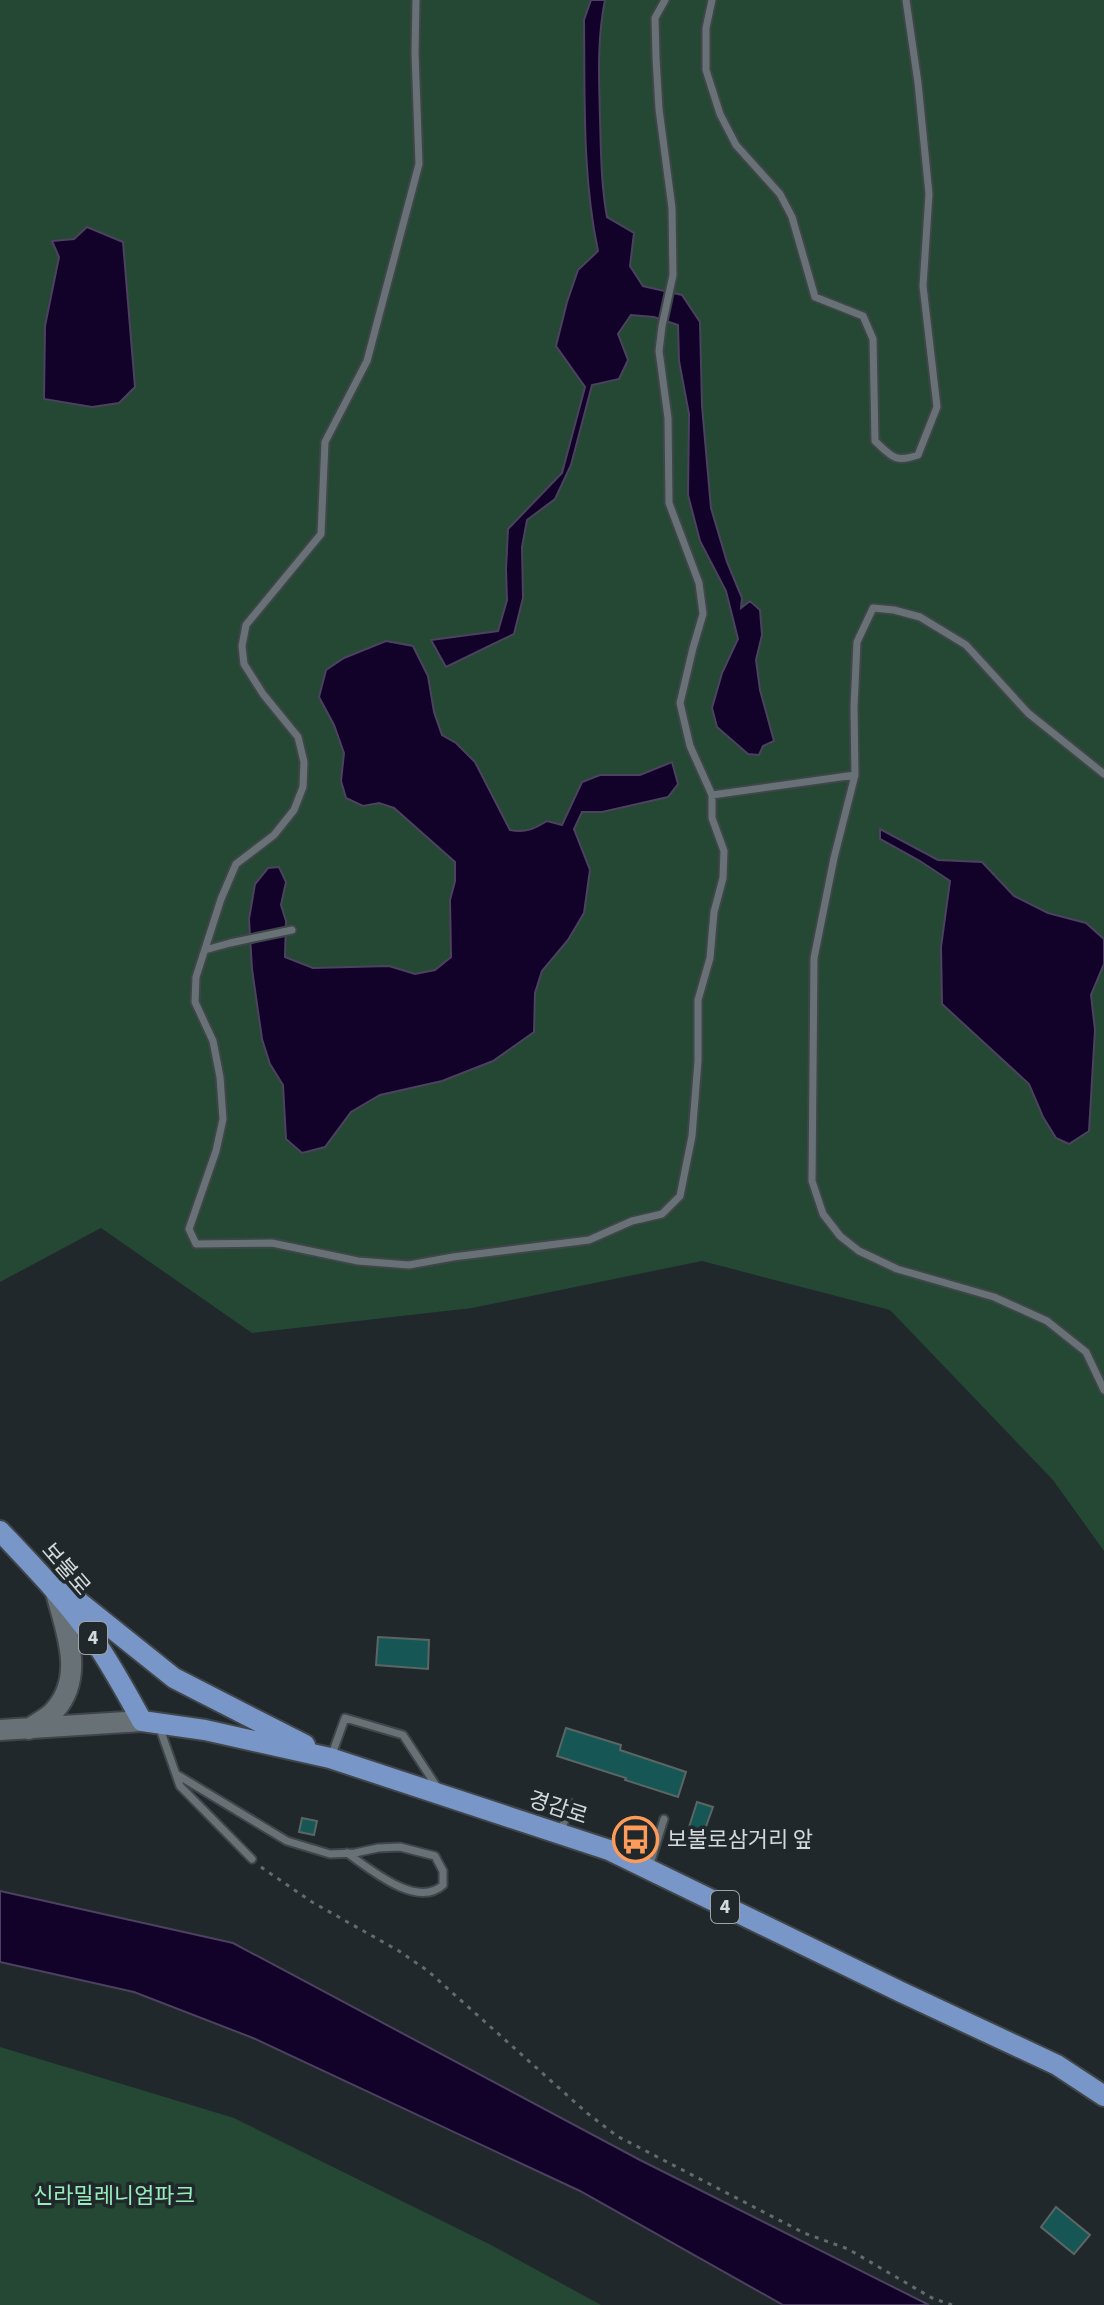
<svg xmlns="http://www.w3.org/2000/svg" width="1104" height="2305" font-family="'Source Sans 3','Noto Sans KR',sans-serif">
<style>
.green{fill:#244833}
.water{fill:#12022a;stroke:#4c425f;stroke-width:2}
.building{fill:#165755;stroke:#5a6564;stroke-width:2}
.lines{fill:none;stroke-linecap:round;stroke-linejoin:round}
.lane-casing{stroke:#3f4548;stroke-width:11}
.secondary-casing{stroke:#3f4548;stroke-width:24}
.primary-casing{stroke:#3f4548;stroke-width:24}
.path{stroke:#646b6e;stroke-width:3;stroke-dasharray:4 6;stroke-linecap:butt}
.lane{stroke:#687276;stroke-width:7}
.secondary{stroke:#687276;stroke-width:20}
.primary{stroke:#7896c8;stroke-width:20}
.labels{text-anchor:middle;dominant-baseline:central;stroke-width:7;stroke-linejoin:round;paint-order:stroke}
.shield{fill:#20282c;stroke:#9ea4a7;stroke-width:2}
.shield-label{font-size:20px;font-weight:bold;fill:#d4d9dc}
.street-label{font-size:22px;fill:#d4d9dc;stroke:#20282c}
.poi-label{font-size:22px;fill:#d4d9dc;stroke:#20282c;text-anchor:start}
.park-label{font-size:22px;fill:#98edbb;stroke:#20282c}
</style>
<rect width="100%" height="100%" fill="#20282c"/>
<path class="green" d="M 0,0 L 1104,0 L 1104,1551 L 1053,1480 L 890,1310 L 702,1261 L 472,1308 L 252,1333 L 101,1228 L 0,1282 Z
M 0,2047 L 234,2118 L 491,2245 L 601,2305 L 0,2305 Z"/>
<path class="water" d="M 591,0 L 605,0 C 597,39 599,78 600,118 C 601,151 601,184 607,217 L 634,233 L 630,266 L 643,286 L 682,295 L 700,322 L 702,406 L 711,508 L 727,562 L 742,598 L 741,608 L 750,601 L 760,610 L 762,635 L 756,660 L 760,690 L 774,741 L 763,746 L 759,755 L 748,754 L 717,727 L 712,708 L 722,673 L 738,639 L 726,591 L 700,541 L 688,495 L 689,414 L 679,361 L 678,325 L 654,317 L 631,315 L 618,334 L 628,360 L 619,379 L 592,385 L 571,465 L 555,499 L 527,520 L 522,547 L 523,598 L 514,634 L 446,667 L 431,640 L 498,631 L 507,600 L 506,569 L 508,529 L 562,473 L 585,387 L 556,346 L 567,302 L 578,270 L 598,251 C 582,175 585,97 584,20 Z
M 87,227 L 123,242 L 135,387 L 119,403 L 92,407 L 44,399 L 45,326 L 59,257 L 52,241 L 74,239 Z
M 386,641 L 413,646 L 428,676 L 434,712 L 442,735 L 456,743 L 475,762 L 510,830 C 526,833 534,829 547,821 L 562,825 L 582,782 L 600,775 L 640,775 L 672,762 L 678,784 L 668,797 L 602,812 L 582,812 L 574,829 L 590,870 L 584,913 L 568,940 L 542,971 L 535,993 L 534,1032 L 493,1061 L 442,1081 L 380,1095 L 351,1112 L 325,1147 L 302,1153 L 286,1139 L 283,1085 L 270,1064 L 262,1039 L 252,969 L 249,919 L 255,884 L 268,868 L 279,867 L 286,882 L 281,905 L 286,921 L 285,957 L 313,968 L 389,966 L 415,974 L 435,970 L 451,957 L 450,900 L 455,881 L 455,862 L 394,808 L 379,803 L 363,806 L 346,798 L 341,781 L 344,753 L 334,725 L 319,697 L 326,670 L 344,658 Z
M 880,829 L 938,860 L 982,862 L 1014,896 L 1048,913 L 1086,923 L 1104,939 L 1104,964 L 1091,995 L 1095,1030 L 1089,1131 L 1069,1144 L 1056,1138 L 1043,1117 L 1029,1084 L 942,1004 L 941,947 L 950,881 L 920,861 L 880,839 Z
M 0,1891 L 233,1943 L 640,2160 L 929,2305 L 783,2305 L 580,2191 L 253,2038 L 134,1992 L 0,1962 Z"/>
<path class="building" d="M 378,1637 L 429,1640 L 428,1669 L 376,1665 Z
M 566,1728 L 621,1745 L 620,1750 L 686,1772 L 678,1797 L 625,1780 L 626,1778 L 557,1756 Z
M 697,1802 L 713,1807 L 704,1832 L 689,1827 Z
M 302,1818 L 317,1821 L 314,1835 L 299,1832 Z
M 1056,2207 L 1090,2235 L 1074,2254 L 1041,2227 Z"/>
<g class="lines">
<defs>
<path id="lane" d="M 416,0 L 415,53 L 419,164 L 367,361 L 325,442 L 321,534 L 246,625 L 242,646 L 244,664 L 263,694 L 298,737 L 304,762 L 303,787 L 294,810 L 274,835 L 236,864 L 221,899 L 196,977 L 195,1002 L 213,1041 L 220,1077 L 223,1119 L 216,1151 L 189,1229 L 196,1244 L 272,1243 L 358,1261 L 409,1265 L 453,1257 L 589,1240 L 632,1221 L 662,1214 L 680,1196 L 692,1136 L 698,1061 L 698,1000 L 710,958 L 714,912 L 723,878 L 724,851 L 712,818 L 712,795
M 665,0 L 655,18 L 656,58 L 659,109 L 672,208 L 673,275 L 662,326 L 659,351 L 668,418 L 669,503 L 699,583 L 703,614 L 693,648 L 680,703 L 690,746 L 712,795 L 855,775
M 712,0 L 706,28 L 706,70 L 720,114 L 736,145 L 780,194 L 792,217 L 815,297 L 863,316 L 873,339 L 875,441 C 892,457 895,463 918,455 L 937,407 L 923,286 L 929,194 L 918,83 L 906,0
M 1104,774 L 1028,713 L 966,645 L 920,617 L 894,610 L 873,608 L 857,642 L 854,707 L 855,775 L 834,858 L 814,958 L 812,1181 L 823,1214 L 840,1236 L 859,1251 L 897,1269 L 994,1297 L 1047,1321 L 1086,1352 L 1104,1390
M 205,950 L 230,943 L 292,930
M 159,1726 L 180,1786 L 252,1859
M 331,1757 L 345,1718 L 403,1735 L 437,1787
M 176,1774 L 287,1841 L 330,1854 L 355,1853 L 378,1848 L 400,1847 L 435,1856 L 443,1871 L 443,1885 C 417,1909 370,1869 347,1853
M 561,1832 L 570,1803
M 649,1867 L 664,1819"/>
<path id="secondary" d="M 29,1729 C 37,1723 49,1718 55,1710 C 85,1676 66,1631 56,1593
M 0,1730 L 142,1721"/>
<path id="primary" d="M 0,1531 C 33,1566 67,1601 94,1640 C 112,1666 127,1694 142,1721 L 205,1730 L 330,1758 L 609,1850 L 901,1992 L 1057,2065 L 1104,2096
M 64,1590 L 174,1678 L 305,1745"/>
</defs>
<use href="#lane" class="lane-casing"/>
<use href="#secondary" class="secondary-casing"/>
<use href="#primary" class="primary-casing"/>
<path class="path" d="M 261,1867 L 312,1902 L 399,1951 L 428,1971 L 587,2113 L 617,2136 L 804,2233 L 848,2249 L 932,2298 L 952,2305"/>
<use href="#lane" class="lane"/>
<use href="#secondary" class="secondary"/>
<use href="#primary" class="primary"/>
</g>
<defs>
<symbol id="bus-ring" viewBox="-11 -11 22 22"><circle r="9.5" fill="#20282c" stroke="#fe9b59" stroke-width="1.5"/><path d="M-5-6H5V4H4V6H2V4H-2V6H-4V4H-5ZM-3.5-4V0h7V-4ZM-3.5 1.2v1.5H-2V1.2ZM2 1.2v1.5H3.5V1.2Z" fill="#fe9b59"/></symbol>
</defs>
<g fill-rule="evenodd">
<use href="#bus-ring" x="610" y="1814" width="51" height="51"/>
</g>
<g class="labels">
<g class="shield">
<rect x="79" y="1622" width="28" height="32" rx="6"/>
<rect x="711" y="1891" width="28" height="32" rx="6"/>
</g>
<g class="shield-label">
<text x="93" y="1638">4</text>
<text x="725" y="1907">4</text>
</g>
<g class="street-label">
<text transform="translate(66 1569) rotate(49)">보불로</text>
<text transform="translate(558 1808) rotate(18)">경감로</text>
</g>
<g class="poi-label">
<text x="667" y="1840">보불로삼거리 앞</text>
</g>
<g class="park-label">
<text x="114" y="2196">신라밀레니엄파크</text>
</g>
</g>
</svg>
